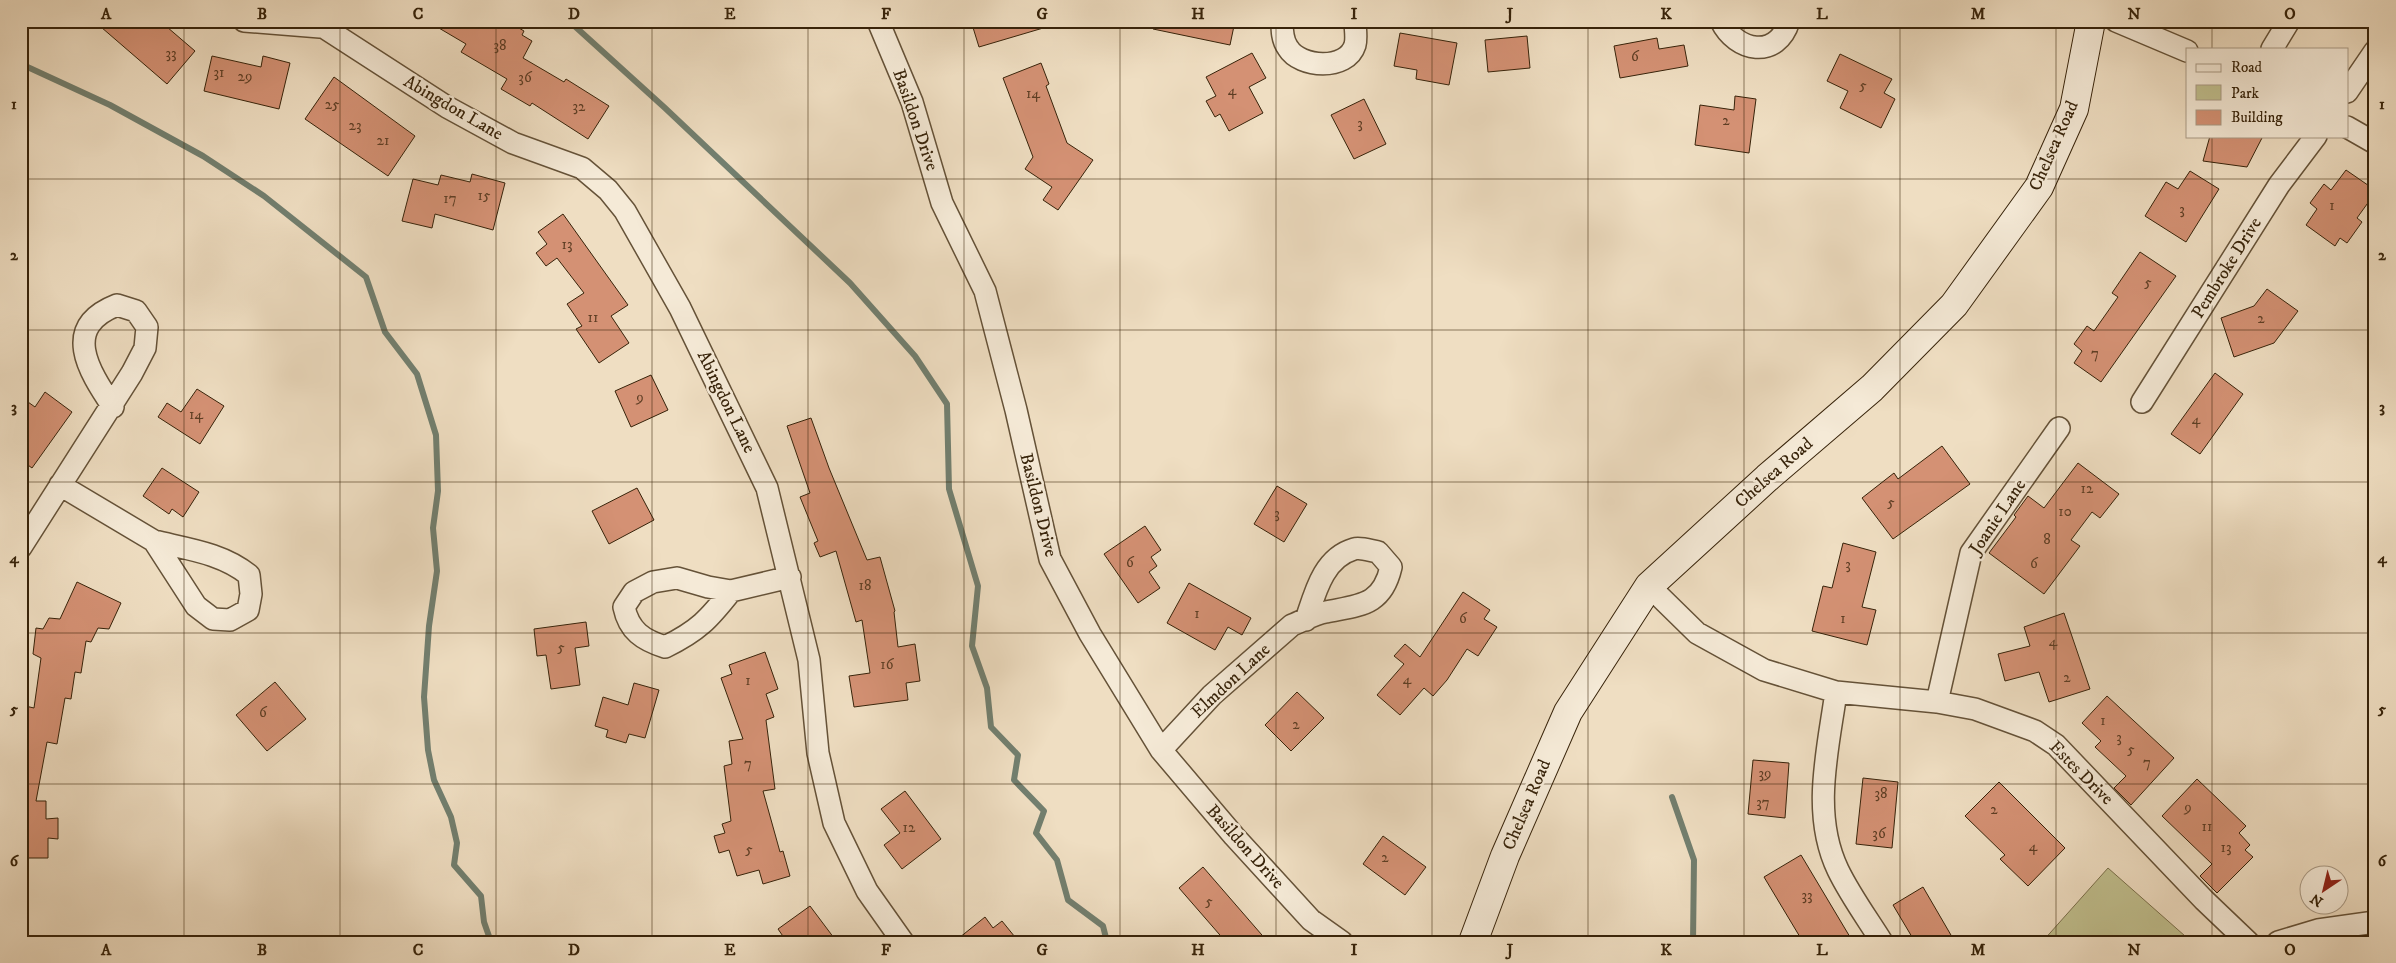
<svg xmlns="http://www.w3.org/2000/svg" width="2396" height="963" font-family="'IM FELL DW Pica',serif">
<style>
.green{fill:#c0bf8e;stroke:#7c714c}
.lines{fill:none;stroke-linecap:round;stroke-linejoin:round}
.stream{stroke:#727f6f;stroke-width:6}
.building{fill:#d49174;stroke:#37230a}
.street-casing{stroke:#655238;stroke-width:24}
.secondary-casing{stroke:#37230a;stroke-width:30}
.street{stroke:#f5ead7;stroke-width:21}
.secondary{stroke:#f5ead7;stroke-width:28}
.grid{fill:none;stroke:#37230a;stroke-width:1;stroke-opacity:0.55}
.labels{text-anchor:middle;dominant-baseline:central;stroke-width:5;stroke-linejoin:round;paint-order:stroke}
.number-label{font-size:15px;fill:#5e3e24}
.street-label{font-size:18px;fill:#37230a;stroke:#f5ead7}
.neatline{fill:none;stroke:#37230a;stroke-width:2}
.grid-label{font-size:16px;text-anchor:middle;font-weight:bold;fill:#37230a}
</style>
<rect width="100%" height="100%" fill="#efdec2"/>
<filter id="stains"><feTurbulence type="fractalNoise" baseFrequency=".004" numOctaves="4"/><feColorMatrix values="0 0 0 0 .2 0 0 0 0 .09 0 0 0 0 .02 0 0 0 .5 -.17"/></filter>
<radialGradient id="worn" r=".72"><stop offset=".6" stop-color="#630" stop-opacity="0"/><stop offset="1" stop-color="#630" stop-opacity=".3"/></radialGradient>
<path class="green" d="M 2108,868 L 2185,936 L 2180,942 L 2042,942 Z"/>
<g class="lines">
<path class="stream" d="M 569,21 L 665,108 L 850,283 L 915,356 L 947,404 L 949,489 L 978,586 L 972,646 L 987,688 L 991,727 L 1018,755 L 1014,780 L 1044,811 L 1036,833 L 1057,860 L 1068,900 L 1103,926 L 1107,942
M 21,64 L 110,105 L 203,156 L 264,196 L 366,277 L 385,332 L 417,374 L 436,435 L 438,491 L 433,528 L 437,571 L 429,626 L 424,697 L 428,750 L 434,780 L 451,817 L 457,843 L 454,865 L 481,896 L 484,922 L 491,942
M 1672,797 L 1694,860 L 1693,942"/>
</g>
<path class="building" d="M 94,21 L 160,21 L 195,51 L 167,84 Z
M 427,21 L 507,21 L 524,31 L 522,35 L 532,41 L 523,58 L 564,82 L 566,79 L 609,106 L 588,139 L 532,103 L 530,106 L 501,89 L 507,79 L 461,52 L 466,44 Z
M 971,21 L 1049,21 L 1050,26 L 979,47 Z
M 1153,21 L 1235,21 L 1230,45 L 1153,29 Z
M 1400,33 L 1457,43 L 1449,85 L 1416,79 L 1417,70 L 1394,66 Z
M 1527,36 L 1530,68 L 1488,72 L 1485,40 Z
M 1657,38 L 1659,49 L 1684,45 L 1688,66 L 1620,78 L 1614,46 Z
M 1252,53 L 1266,78 L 1249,87 L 1263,113 L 1229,131 L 1220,114 L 1215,117 L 1206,101 L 1216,96 L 1206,77 Z
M 1840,54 L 1892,79 L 1884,93 L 1895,99 L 1881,128 L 1840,108 L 1848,91 L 1827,81 Z
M 212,56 L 261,67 L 263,56 L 290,63 L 279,109 L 204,91 Z
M 1041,63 L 1049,84 L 1046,86 L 1067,143 L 1093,160 L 1058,210 L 1043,200 L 1052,187 L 1025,169 L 1033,157 L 1003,78 Z
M 334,77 L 415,136 L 388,176 L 305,119 Z
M 1735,96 L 1756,99 L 1749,153 L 1695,145 L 1700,105 L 1734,110 Z
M 1364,99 L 1386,144 L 1354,159 L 1331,115 Z
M 2210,136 L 2263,136 L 2247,167 L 2203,161 Z
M 2346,170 L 2375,190 L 2375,193 L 2357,218 L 2362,222 L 2347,243 L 2340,238 L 2335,246 L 2306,225 L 2317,209 L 2310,203 L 2324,184 L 2331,190 Z
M 2190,171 L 2219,189 L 2186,242 L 2145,216 L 2166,182 L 2178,189 Z
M 472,174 L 505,183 L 493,230 L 435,214 L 432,228 L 402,221 L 413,179 L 438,185 L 441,175 L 470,182 Z
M 563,214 L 628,305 L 611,316 L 629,343 L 599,363 L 576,329 L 582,326 L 567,304 L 584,293 L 557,258 L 546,266 L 536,253 L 547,244 L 538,232 Z
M 2140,252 L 2176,276 L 2101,382 L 2074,363 L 2082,351 L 2074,344 L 2087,326 L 2094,331 L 2118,297 L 2112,293 Z
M 2267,289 L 2298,311 L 2274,343 L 2234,357 L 2221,318 L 2254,306 Z
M 2215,373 L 2243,394 L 2200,454 L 2171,434 Z
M 651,375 L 668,410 L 631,427 L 615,391 Z
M 197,389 L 224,406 L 200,444 L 158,417 L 167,403 L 181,412 Z
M 45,392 L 72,412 L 32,468 L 21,460 L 21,397 L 35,407 Z
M 811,418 L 829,468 L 867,560 L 880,557 L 895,611 L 894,612 L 898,647 L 915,644 L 920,681 L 906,683 L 908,700 L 854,707 L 849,676 L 870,673 L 862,620 L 856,622 L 836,551 L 820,557 L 814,543 L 818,541 L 800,497 L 810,493 L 787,426 Z
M 1942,446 L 1970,484 L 1893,539 L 1862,498 L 1894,473 L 1898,479 Z
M 2078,463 L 2119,494 L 2100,518 L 2092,512 L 2071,540 L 2080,546 L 2044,594 L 1989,553 L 2016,517 L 2014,515 L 2028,496 L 2044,508 Z
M 162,468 L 199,492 L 183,517 L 172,509 L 169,514 L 143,496 Z
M 1277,486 L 1307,504 L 1284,542 L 1254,524 Z
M 637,488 L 654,520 L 609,544 L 592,511 Z
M 1145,526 L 1161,550 L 1151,557 L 1157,566 L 1149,572 L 1160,588 L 1138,603 L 1104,554 Z
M 1843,543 L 1876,552 L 1862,607 L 1876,610 L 1867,645 L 1812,631 L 1823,586 L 1832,588 Z
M 77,582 L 121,603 L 109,629 L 98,628 L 91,642 L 86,641 L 81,673 L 75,672 L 71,699 L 65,698 L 57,744 L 47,742 L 36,801 L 46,801 L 46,819 L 58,818 L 58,839 L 48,838 L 48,858 L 21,858 L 21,705 L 34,708 L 41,658 L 33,654 L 36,628 L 43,629 L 49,618 L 60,619 Z
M 1189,583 L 1251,618 L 1242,635 L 1228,627 L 1215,650 L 1167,623 Z
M 1463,592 L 1490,610 L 1484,619 L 1497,627 L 1478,656 L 1467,649 L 1447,680 L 1433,696 L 1424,688 L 1400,715 L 1377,695 L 1404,664 L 1394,656 L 1405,644 L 1420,657 Z
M 2064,613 L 2090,689 L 2049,702 L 2039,672 L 2005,681 L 1998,654 L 2030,646 L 2024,627 Z
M 586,622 L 589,646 L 575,648 L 580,685 L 551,689 L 546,655 L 537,656 L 534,629 Z
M 765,652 L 778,689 L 766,694 L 774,717 L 766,720 L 775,789 L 763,791 L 780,852 L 783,851 L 790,876 L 763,884 L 759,870 L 737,876 L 729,850 L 719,853 L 714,836 L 725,833 L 722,824 L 731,821 L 724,766 L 732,764 L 729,741 L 743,739 L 721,678 L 732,674 L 729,665 Z
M 275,682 L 306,719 L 267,751 L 236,715 Z
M 634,683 L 659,690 L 645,738 L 629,734 L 626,743 L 606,737 L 608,730 L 595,726 L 603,697 L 628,705 Z
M 1297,692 L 1324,718 L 1291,751 L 1265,725 Z
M 2107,696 L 2174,758 L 2131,805 L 2114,788 L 2126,776 L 2095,747 L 2101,741 L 2082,723 Z
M 1753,760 L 1789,763 L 1785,818 L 1748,814 Z
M 1863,778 L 1898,782 L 1892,848 L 1856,844 Z
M 2197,779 L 2246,826 L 2239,833 L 2250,845 L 2245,850 L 2253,857 L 2217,893 L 2200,876 L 2212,864 L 2162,816 Z
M 1999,782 L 2065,848 L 2028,886 L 2000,859 L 2005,855 L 1965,816 Z
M 905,791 L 941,839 L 902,869 L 884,845 L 900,833 L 881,809 Z
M 1383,836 L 1426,867 L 1405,895 L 1363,864 Z
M 1801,855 L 1853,942 L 1803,942 L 1764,877 Z
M 1203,867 L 1268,942 L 1226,942 L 1179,888 Z
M 1923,887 L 1955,942 L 1915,942 L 1893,905 Z
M 810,906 L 837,942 L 787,942 L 778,929 Z
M 985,917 L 993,928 L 1002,921 L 1019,942 L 954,942 Z"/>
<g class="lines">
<defs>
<path id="street" d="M 244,21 L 320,27
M 314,21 L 447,107 L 513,143 L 582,168 L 608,190 L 625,211 L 680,308 L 767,488 L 809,660 L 818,753 L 834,823 L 867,891 L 903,942
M 878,21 L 912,102 L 942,203 L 985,291 L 1016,410 L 1050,559 L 1090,634 L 1161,750 L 1234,836 L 1311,920 L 1342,942
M 1282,21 C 1282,30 1282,40 1288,48 C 1300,68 1347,71 1355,45 C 1357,38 1355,28 1355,21
M 1721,21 C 1736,52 1777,60 1789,21
M 2116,21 L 2187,51
M 2272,49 L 2289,21
M 2347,92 L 2375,51
M 2347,127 L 2375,143
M 2142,402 L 2279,185 L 2316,136
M 60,485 L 154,541 L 196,606 L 213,619 L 230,620 L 248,610 L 251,594 L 249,575 C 222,553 187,549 154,541
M 21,547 L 132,373 L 145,348 L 147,327 L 136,311 L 117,305 C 61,327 88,370 113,407
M 1649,586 L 1697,633 L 1764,670 L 1836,692 L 1937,702 L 1975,709 L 2035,731 L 2056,745 L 2204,900 L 2248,942
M 731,591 C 709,619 698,631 665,647 C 643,640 629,631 624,607 L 634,592 L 653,582 L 677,578 L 708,587 L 731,591 L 790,577
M 1836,692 C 1828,750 1811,814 1838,870 C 1850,895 1867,918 1882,942
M 1937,702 L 1971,553 L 2059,428
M 1161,750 L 1212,695 L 1292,625 C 1303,621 1314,614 1326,612 C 1360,605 1382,606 1391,567 L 1378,552 C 1371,551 1361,547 1354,549 C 1323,558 1315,593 1306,620
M 2278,942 L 2318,930 L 2375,922"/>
<path id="secondary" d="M 1473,942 L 1505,856 L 1568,712 L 1649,586 L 1767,478 L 1872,388 L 1954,305 L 2039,187 L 2074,109 L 2091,21"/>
</defs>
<use href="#street" class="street-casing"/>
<use href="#secondary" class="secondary-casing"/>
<use href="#street" class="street"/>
<use href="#secondary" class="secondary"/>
</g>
<path class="grid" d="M 184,21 L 184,942M 340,21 L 340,942M 496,21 L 496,942M 652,21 L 652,942M 808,21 L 808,942M 964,21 L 964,942M 1120,21 L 1120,942M 1276,21 L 1276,942M 1432,21 L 1432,942M 1588,21 L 1588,942M 1744,21 L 1744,942M 1900,21 L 1900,942M 2056,21 L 2056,942M 2212,21 L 2212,49M 2212,136 L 2212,942M 21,179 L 2375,179M 21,330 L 2375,330M 21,482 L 2375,482M 21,633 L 2375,633M 21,784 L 2375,784"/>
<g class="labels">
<g class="number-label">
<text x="500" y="45">38</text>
<text x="171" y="53">33</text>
<text x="1635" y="56">6</text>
<text x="219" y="72">31</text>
<text x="245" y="76">29</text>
<text x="525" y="77">36</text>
<text x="1863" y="85">5</text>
<text x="1232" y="90">4</text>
<text x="1033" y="93">14</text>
<text x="332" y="104">25</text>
<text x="579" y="106">32</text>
<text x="1726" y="120">2</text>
<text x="1360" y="123">3</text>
<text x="355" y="125">23</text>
<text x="383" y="140">21</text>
<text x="484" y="195">15</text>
<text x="450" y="198">17</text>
<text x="2332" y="205">1</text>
<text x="2182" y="209">3</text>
<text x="567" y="244">13</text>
<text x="2148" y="282">5</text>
<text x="593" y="317">11</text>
<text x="2261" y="318">2</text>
<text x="2095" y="353">7</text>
<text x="640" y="397">9</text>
<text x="196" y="414">14</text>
<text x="2196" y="419">4</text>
<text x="2087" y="488">12</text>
<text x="1891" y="502">5</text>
<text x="2065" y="511">10</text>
<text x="1277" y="513">3</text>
<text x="2047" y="539">8</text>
<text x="1130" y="562">6</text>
<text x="2034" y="563">6</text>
<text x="1848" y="564">3</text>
<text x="865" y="585">18</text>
<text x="1197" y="613">1</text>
<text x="1463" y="618">6</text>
<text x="1843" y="618">1</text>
<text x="2053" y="641">4</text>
<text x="561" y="647">5</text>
<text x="887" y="664">16</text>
<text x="2067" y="677">2</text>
<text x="1407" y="679">4</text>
<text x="748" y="680">1</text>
<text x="263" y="712">6</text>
<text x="2103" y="720">1</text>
<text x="1296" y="724">2</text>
<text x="2119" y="737">3</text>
<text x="2131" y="749">5</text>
<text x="2147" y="762">7</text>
<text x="748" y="763">7</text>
<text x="1765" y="773">39</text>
<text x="1881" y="793">38</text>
<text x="1763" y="802">37</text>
<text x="2188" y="807">9</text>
<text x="1994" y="809">2</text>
<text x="2207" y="826">11</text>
<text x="909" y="827">12</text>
<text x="1879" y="833">36</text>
<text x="2033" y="846">4</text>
<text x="2226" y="847">13</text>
<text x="749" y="849">5</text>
<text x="1385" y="857">2</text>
<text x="1807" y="895">33</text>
<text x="1209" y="901">5</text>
</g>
<g class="street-label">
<text transform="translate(453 108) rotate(30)">Abingdon Lane</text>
<text transform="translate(915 120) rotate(71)">Basildon Drive</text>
<text transform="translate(2054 146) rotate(-66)">Chelsea Road</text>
<text transform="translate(2227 268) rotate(-58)">Pembroke Drive</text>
<text transform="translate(726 402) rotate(64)">Abingdon Lane</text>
<text transform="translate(1774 473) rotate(-41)">Chelsea Road</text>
<text transform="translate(1038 505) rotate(76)">Basildon Drive</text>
<text transform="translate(1998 517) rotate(-56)">Joanie Lane</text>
<text transform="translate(1231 681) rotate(-43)">Elmdon Lane</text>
<text transform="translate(2081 773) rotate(45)">Estes Drive</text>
<text transform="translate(1527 805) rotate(-67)">Chelsea Road</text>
<text transform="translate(1245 847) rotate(48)">Basildon Drive</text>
</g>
</g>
<rect width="2396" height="963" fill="none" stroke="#efdec2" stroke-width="55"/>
<rect x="2186" y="48" width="162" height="90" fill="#f5ead7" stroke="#a99a85"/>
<rect x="2196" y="64" width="25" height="8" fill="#f5ead7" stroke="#a99a85"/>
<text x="2231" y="72" font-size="15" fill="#37230a">Road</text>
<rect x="2196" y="85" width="25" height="15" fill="#c0bf8e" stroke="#a99a85"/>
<text x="2231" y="98" font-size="15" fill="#37230a">Park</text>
<rect x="2196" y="110" width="25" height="15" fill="#d49174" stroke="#a99a85"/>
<text x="2231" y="122" font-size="15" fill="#37230a">Building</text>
<g transform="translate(2324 890) rotate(215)"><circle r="24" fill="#f5ead7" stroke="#a99a85"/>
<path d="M0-4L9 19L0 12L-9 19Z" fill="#8f2418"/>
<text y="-8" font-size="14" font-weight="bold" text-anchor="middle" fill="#37230a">N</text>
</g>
<rect x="28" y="28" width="2340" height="908" class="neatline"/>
<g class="grid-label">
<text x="106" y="19">A</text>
<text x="262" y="19">B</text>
<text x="418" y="19">C</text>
<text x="574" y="19">D</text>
<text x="730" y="19">E</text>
<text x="886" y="19">F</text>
<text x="1042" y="19">G</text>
<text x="1198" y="19">H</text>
<text x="1354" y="19">I</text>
<text x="1510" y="19">J</text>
<text x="1666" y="19">K</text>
<text x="1822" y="19">L</text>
<text x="1978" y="19">M</text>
<text x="2134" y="19">N</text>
<text x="2290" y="19">O</text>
<text x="14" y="109">1</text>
<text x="2382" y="109">1</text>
<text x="14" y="260">2</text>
<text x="2382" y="260">2</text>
<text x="14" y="412">3</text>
<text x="2382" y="412">3</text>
<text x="14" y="563">4</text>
<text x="2382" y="563">4</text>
<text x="14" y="714">5</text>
<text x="2382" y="714">5</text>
<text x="14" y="866">6</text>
<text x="2382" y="866">6</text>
<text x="106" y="955">A</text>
<text x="262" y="955">B</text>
<text x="418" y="955">C</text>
<text x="574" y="955">D</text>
<text x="730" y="955">E</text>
<text x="886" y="955">F</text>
<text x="1042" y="955">G</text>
<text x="1198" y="955">H</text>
<text x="1354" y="955">I</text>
<text x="1510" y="955">J</text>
<text x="1666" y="955">K</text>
<text x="1822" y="955">L</text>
<text x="1978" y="955">M</text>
<text x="2134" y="955">N</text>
<text x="2290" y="955">O</text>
</g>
<rect width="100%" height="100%" filter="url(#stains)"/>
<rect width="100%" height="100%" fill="url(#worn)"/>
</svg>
